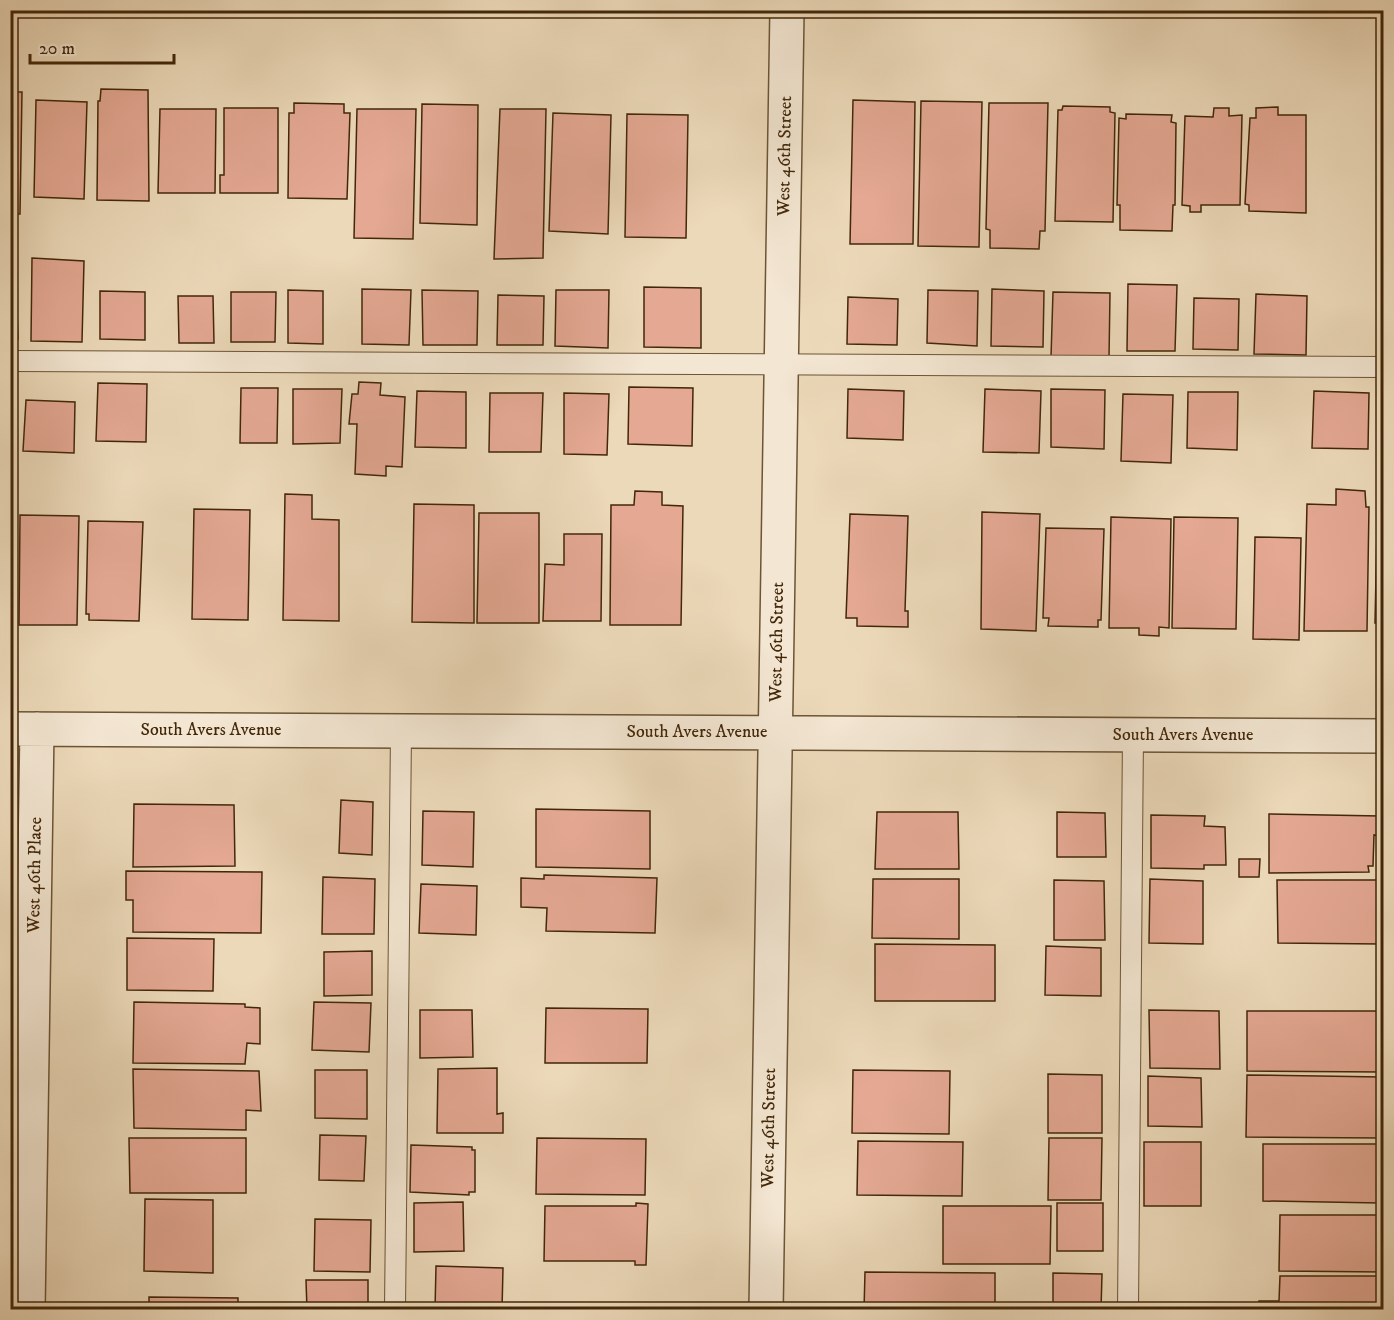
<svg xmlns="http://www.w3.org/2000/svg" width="1394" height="1320" font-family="'IM FELL DW Pica',serif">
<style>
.building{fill:#e4a893;stroke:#422709;stroke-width:1.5}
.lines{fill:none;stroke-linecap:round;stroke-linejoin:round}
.lane-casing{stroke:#6c5435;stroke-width:22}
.street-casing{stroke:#6c5435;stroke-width:36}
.lane{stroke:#f3e6d2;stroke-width:20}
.street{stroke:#f3e6d2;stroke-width:33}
.labels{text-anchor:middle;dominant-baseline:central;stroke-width:4.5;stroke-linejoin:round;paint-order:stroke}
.street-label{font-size:18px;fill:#422709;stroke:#f3e6d2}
</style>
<rect width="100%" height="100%" fill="#ecd9b9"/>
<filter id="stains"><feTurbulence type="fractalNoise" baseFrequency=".00333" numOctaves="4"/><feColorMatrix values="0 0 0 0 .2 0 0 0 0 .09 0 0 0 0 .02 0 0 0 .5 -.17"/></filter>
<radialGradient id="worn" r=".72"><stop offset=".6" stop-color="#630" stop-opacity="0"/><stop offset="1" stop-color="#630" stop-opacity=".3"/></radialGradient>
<path class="building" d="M 101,89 L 148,90 L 149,201 L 97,200 L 98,101 L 100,101 Z
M 10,92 L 22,92 L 20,214 L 10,214 Z
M 36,100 L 87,102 L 84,199 L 34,197 Z
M 853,100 L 915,102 L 913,244 L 850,244 Z
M 921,101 L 982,102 L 979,247 L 918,246 Z
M 294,103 L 344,104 L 344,113 L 350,113 L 347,199 L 288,198 L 289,113 L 294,113 Z
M 989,103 L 1048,103 L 1045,231 L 1040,231 L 1039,249 L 990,248 L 990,230 L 986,229 Z
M 422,104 L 478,105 L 477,225 L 420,223 Z
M 1063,106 L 1110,107 L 1110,112 L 1115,113 L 1113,222 L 1055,221 L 1058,110 L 1062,110 Z
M 1278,107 L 1278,115 L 1306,115 L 1306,213 L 1249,211 L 1249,205 L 1245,204 L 1250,118 L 1256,118 L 1256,108 Z
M 224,108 L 278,108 L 278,193 L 220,193 L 220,175 L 224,175 Z
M 1214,108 L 1229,108 L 1229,116 L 1242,115 L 1240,205 L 1201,205 L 1201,212 L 1190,212 L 1190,206 L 1182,205 L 1185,116 L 1213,117 Z
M 160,109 L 216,109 L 215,193 L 158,193 Z
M 357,109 L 416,109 L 413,239 L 354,238 Z
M 500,109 L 546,109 L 543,258 L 494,259 Z
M 553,113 L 611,115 L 608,234 L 549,231 Z
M 627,114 L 688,115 L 686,238 L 625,237 Z
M 1126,114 L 1172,115 L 1171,122 L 1176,123 L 1175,205 L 1173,205 L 1172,231 L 1120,230 L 1120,205 L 1117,205 L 1119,118 L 1126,119 Z
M 32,258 L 84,261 L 82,342 L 31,341 Z
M 10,283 L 16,283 L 18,339 L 10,339 Z
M 1128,284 L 1177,285 L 1175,351 L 1127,351 Z
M 644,287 L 701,288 L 701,348 L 644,347 Z
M 362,289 L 411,290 L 409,345 L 362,344 Z
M 992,289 L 1044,291 L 1043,347 L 991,346 Z
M 288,290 L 323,291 L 323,344 L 288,343 Z
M 422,290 L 478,291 L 477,345 L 423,345 Z
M 556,290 L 609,290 L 608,348 L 555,346 Z
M 928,290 L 978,291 L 977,346 L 927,343 Z
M 100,291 L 145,292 L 145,340 L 100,339 Z
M 231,292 L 276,292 L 275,342 L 231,342 Z
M 1053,292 L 1110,293 L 1109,359 L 1051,357 Z
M 1256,294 L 1307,296 L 1306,355 L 1254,354 Z
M 498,295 L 544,296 L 543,345 L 497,345 Z
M 178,296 L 213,296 L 214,343 L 179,343 Z
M 848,297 L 898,299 L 897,345 L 847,344 Z
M 1194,298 L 1239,299 L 1238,350 L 1193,349 Z
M 359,382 L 381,383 L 380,395 L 405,397 L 402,467 L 386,466 L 386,476 L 355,474 L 357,424 L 349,424 L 352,394 L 358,394 Z
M 98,383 L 147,384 L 146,442 L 96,441 Z
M 629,387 L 693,388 L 692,446 L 628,444 Z
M 241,388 L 278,388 L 277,443 L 240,443 Z
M 293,389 L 342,389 L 340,443 L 293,444 Z
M 848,389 L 904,391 L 903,440 L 847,438 Z
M 985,389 L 1041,391 L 1039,453 L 983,452 Z
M 1051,389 L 1105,390 L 1104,449 L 1051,447 Z
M 417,391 L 466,392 L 466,448 L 415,447 Z
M 1314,391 L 1369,393 L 1368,449 L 1312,448 Z
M 1188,392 L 1238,392 L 1237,450 L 1187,448 Z
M 490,393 L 543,393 L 541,452 L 489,452 Z
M 564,393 L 609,394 L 607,455 L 564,454 Z
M 1123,394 L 1173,395 L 1171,463 L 1121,461 Z
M 26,400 L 75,402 L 74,453 L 23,451 Z
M 1336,489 L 1365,491 L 1366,507 L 1369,507 L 1367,631 L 1304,631 L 1307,504 L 1336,505 Z
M 635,491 L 662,492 L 662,505 L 683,506 L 681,625 L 610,625 L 611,505 L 634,505 Z
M 285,494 L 312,495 L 312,519 L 339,520 L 339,621 L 283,620 Z
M 414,504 L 474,505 L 474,623 L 412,622 Z
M 194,509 L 250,510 L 248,620 L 192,619 Z
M 982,512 L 1040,514 L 1036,631 L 981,629 Z
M 479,513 L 539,513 L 539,623 L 477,623 Z
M 850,514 L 908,516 L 905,611 L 908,611 L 908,627 L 857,626 L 857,618 L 846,618 Z
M 20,515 L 79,516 L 77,625 L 19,625 Z
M 1111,517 L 1171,519 L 1169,628 L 1159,627 L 1159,636 L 1139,635 L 1139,628 L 1109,628 Z
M 1174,517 L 1238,518 L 1236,629 L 1172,628 Z
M 88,521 L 143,522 L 139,621 L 89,620 L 89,614 L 86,614 Z
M 1046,528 L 1104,529 L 1101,620 L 1098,620 L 1098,627 L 1048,626 L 1049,618 L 1043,618 Z
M 1377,530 L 1384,530 L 1384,623 L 1375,623 Z
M 564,534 L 602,534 L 601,621 L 543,621 L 545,564 L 564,565 Z
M 1255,537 L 1301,538 L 1299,640 L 1253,639 Z
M 341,800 L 373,802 L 372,855 L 339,853 Z
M 134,804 L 234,805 L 235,866 L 133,867 Z
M 536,809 L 650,811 L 650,869 L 536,867 Z
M 423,811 L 474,812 L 473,867 L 422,865 Z
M 877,812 L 958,812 L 959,869 L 875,869 Z
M 1057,812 L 1105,813 L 1106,857 L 1057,857 Z
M 1269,814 L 1380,816 L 1380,836 L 1374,835 L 1373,866 L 1368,866 L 1369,872 L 1269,873 Z
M 1151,815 L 1205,816 L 1204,826 L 1225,827 L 1226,865 L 1204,865 L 1204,869 L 1151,868 Z
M 1239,859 L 1260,859 L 1259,877 L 1239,877 Z
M 126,871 L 262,872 L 261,933 L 133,932 L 133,900 L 126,900 Z
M 544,875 L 657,878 L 655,933 L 546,931 L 547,908 L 521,907 L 521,878 L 544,879 Z
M 323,877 L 375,879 L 374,934 L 322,934 Z
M 873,879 L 959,879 L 959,939 L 872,938 Z
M 1150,879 L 1203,881 L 1203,944 L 1149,943 Z
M 1054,880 L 1104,881 L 1105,940 L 1054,940 Z
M 1277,880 L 1380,880 L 1381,944 L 1278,943 Z
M 421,884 L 477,886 L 476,935 L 419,933 Z
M 127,938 L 214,939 L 213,991 L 127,990 Z
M 875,944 L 995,945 L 995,1001 L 875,1001 Z
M 1046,946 L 1101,948 L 1101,996 L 1045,995 Z
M 372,951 L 372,995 L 324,996 L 324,952 Z
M 134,1002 L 245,1004 L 245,1007 L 260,1008 L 260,1044 L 247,1043 L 245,1064 L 133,1063 Z
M 314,1002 L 371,1003 L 369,1052 L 312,1050 Z
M 546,1008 L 648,1009 L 647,1063 L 545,1063 Z
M 420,1010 L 472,1010 L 473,1057 L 420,1058 Z
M 1149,1010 L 1219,1011 L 1220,1069 L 1150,1068 Z
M 1247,1011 L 1382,1011 L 1382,1072 L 1247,1071 Z
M 497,1068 L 497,1114 L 503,1113 L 503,1133 L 437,1133 L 438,1069 Z
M 133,1069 L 259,1071 L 261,1111 L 246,1110 L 246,1130 L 134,1128 Z
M 315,1070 L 367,1070 L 367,1119 L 315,1118 Z
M 853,1070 L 950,1071 L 949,1134 L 852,1133 Z
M 1048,1074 L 1102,1075 L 1102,1133 L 1048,1133 Z
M 1247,1075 L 1382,1077 L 1381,1138 L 1246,1137 Z
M 1148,1076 L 1201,1078 L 1202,1127 L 1148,1126 Z
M 320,1135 L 366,1136 L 364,1181 L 319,1180 Z
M 129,1138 L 246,1138 L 246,1193 L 130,1193 Z
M 537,1138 L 646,1139 L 645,1195 L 536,1194 Z
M 1049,1138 L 1102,1138 L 1101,1200 L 1048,1200 Z
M 858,1141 L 963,1142 L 962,1196 L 857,1195 Z
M 1144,1142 L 1201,1142 L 1201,1206 L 1144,1206 Z
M 1263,1144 L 1381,1144 L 1380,1203 L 1263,1201 Z
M 411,1145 L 472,1147 L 472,1150 L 475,1150 L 475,1192 L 469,1192 L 469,1195 L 410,1192 Z
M 145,1199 L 213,1200 L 213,1273 L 144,1271 Z
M 463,1202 L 464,1251 L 414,1252 L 414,1203 Z
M 636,1203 L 648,1204 L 646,1265 L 635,1265 L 635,1261 L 544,1261 L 545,1206 L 636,1206 Z
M 1057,1203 L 1103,1203 L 1103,1251 L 1057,1251 Z
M 943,1206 L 1051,1206 L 1050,1264 L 943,1264 Z
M 1280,1215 L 1384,1215 L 1384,1272 L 1279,1271 Z
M 315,1219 L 371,1220 L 370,1272 L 314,1271 Z
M 436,1266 L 503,1268 L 502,1310 L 435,1310 Z
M 865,1272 L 995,1273 L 995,1310 L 864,1310 Z
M 1053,1273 L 1102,1274 L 1101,1310 L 1053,1310 Z
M 1280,1276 L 1380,1276 L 1380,1310 L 1259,1310 L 1259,1301 L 1279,1301 Z
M 306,1280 L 368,1280 L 368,1310 L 307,1310 Z
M 149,1297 L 238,1298 L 238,1310 L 149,1310 Z"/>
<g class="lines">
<defs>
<path id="lane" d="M 10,361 L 1384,367
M 395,1310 L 401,731
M 1128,1310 L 1133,734"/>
<path id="street" d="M 10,729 L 1384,736
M 28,1310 L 37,729
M 766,1310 L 787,10"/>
</defs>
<use href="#lane" class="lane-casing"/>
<use href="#street" class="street-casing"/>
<use href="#lane" class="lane"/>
<use href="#street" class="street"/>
</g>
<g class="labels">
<g class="street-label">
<text transform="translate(785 156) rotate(-89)">West 46th Street</text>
<text transform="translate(777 642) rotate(-89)">West 46th Street</text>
<text x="211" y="730">South Avers Avenue</text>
<text x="697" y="732">South Avers Avenue</text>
<text x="1183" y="735">South Avers Avenue</text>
<text transform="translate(35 875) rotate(-89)">West 46th Place</text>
<text transform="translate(769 1128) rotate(-89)">West 46th Street</text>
</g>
</g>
<rect width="1394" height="1320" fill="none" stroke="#ecd9b9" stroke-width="36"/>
<rect x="12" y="12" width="1370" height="1296" fill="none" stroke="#422709" stroke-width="3"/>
<rect x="18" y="18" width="1358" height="1284" fill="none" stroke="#422709" stroke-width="1.5"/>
<path d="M30 54v9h144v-9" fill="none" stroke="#422709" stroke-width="3"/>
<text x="39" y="54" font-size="18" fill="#422709" stroke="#f3e6d2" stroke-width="4.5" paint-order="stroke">20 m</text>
<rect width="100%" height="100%" filter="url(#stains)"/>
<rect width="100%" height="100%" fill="url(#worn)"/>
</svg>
